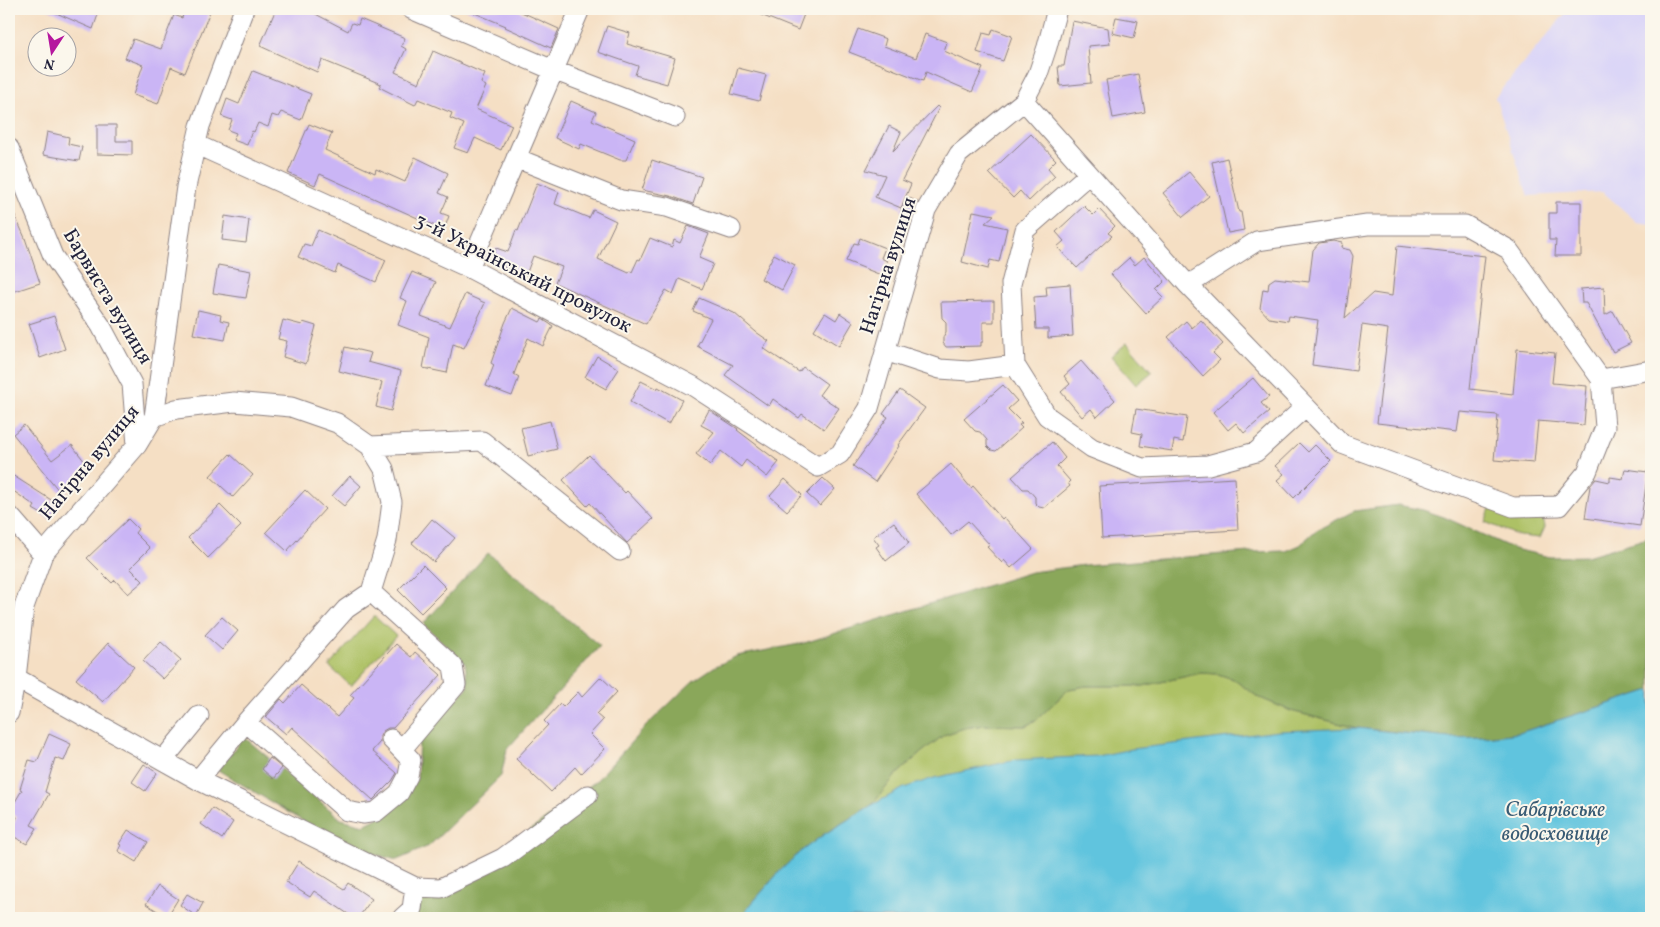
<svg xmlns="http://www.w3.org/2000/svg" width="1660" height="927" font-family="Vollkorn,serif">
<style>
.built{fill:#dbd6f7}
.green{fill:#adc165;stroke:#687250}
.forest{fill:#8aa75a;stroke:#56644a}
.water{fill:#60c4de;stroke:#41738c}
.building{fill:#cab5f5}
.lines{fill:none;stroke-linecap:round;stroke-linejoin:round}
.minor-casing{stroke:#8c8080;stroke-width:21}
.minor{stroke:#fff;stroke-width:19}
.labels{text-anchor:middle;dominant-baseline:central;stroke-width:4;stroke-linejoin:round;paint-order:stroke}
.street-label{font-size:20px;fill:#22223b;stroke:#fbf7ec}
.water-label{font-size:21px;font-style:italic;fill:#385b74;stroke:#fbf7ec}
</style>
<rect width="100%" height="100%" fill="#fbf7ec"/>
<filter id="ink" filterUnits="userSpaceOnUse"><feTurbulence type="fractalNoise" baseFrequency=".02" numOctaves="2"/><feDisplacementMap in="SourceGraphic" scale="10" xChannelSelector="R" yChannelSelector="G"/><feConvolveMatrix kernelMatrix="1 2 1 2 8 2 1 2 1" color-interpolation-filters="sRGB"/></filter>
<filter id="wash" filterUnits="userSpaceOnUse"><feTurbulence type="fractalNoise" baseFrequency=".0096" numOctaves="4" result="noise"/><feDisplacementMap in="SourceGraphic" scale="20" xChannelSelector="R" yChannelSelector="G"/><feGaussianBlur stdDeviation="1.12" result="paint"/><feColorMatrix in="noise" values="0 0 0 0 0 0 0 0 0 0 0 0 0 0 0 0 0 1.4 0 .05"/><feComposite in="paint" operator="in"/></filter>
<g filter="url(#wash)">
<rect width="100%" height="100%" fill="#f5dfc4"/>
<path class="built" d="M 1569,9 L 1651,9 L 1651,224 L 1637,222 L 1603,192 L 1528,196 L 1495,97 Z"/>
<path class="green" d="M 1127,343 L 1152,372 L 1136,385 L 1111,356 Z
M 1491,506 L 1542,515 L 1545,527 L 1540,538 L 1519,536 L 1485,522 Z
M 374,616 L 396,636 L 351,686 L 329,666 Z
M 1201,673 L 1218,674 L 1233,679 L 1258,697 L 1291,711 L 1357,728 L 1449,738 L 1539,727 L 1524,760 L 739,918 L 823,835 L 872,805 L 896,775 L 922,752 L 944,735 L 964,728 L 985,725 L 1025,726 L 1035,721 L 1069,689 L 1086,686 L 1143,686 Z"/>
<path class="forest" d="M 1398,505 L 1423,510 L 1444,517 L 1514,549 L 1550,557 L 1587,556 L 1651,537 L 1651,690 L 1519,733 L 1485,737 L 1449,738 L 1357,728 L 1291,711 L 1258,697 L 1233,679 L 1218,674 L 1201,673 L 1143,686 L 1086,686 L 1069,689 L 1035,721 L 1025,726 L 985,725 L 964,728 L 944,735 L 922,752 L 896,775 L 872,805 L 823,835 L 800,852 L 781,870 L 739,918 L 413,918 L 431,887 L 492,859 L 596,781 L 646,726 L 693,681 L 714,667 L 737,656 L 804,643 L 1031,572 L 1084,565 L 1249,552 L 1286,551 L 1300,545 L 1315,531 L 1354,511 Z
M 488,553 L 600,646 L 507,749 L 501,776 L 429,846 L 397,860 L 346,847 L 218,770 L 244,737 L 341,819 L 364,825 L 394,809 L 417,779 L 419,739 L 468,687 L 465,663 L 423,624 Z"/>
<path class="water" d="M 1651,690 L 1651,918 L 739,918 L 781,870 L 800,852 L 823,835 L 872,805 L 904,788 L 934,778 L 1016,760 L 1098,756 L 1132,749 L 1279,731 L 1357,728 L 1449,738 L 1485,737 L 1519,733 Z"/>
<g id="blocks">
<path class="building" d="M 47,9 L 100,9 L 93,29 Z
M 185,9 L 211,9 L 185,73 L 171,67 L 158,104 L 133,95 L 143,65 L 125,58 L 133,39 L 161,49 L 174,15 L 182,18 Z
M 276,9 L 306,9 L 348,31 L 352,23 L 358,25 L 360,19 L 405,38 L 401,46 L 406,49 L 395,72 L 419,83 L 433,51 L 485,74 L 481,83 L 486,86 L 476,109 L 512,125 L 501,150 L 475,138 L 468,153 L 454,148 L 464,124 L 450,118 L 452,113 L 418,99 L 415,105 L 379,87 L 381,84 L 322,60 L 317,72 L 260,46 Z
M 465,9 L 515,9 L 559,29 L 551,48 L 505,27 L 506,26 Z
M 746,9 L 806,9 L 798,30 Z
M 1116,17 L 1138,21 L 1134,38 L 1112,33 Z
M 1072,21 L 1108,28 L 1110,44 L 1088,46 L 1091,83 L 1060,86 L 1058,66 L 1064,66 Z
M 607,26 L 630,33 L 627,44 L 675,58 L 667,84 L 635,75 L 638,66 L 598,52 Z
M 858,29 L 886,39 L 884,46 L 916,58 L 925,34 L 947,42 L 944,51 L 983,68 L 972,92 L 926,72 L 923,81 L 849,52 Z
M 993,29 L 1012,36 L 1003,61 L 977,52 L 983,33 L 991,35 Z
M 738,68 L 766,75 L 759,101 L 731,94 Z
M 253,71 L 311,94 L 301,120 L 281,112 L 278,117 L 272,115 L 268,127 L 258,123 L 254,132 L 252,131 L 247,145 L 233,140 L 236,133 L 228,130 L 232,120 L 221,116 L 227,99 L 239,104 Z
M 1138,74 L 1145,112 L 1113,118 L 1106,80 Z
M 571,101 L 596,112 L 592,120 L 635,139 L 626,160 L 620,160 L 581,144 L 579,149 L 555,138 Z
M 937,106 L 939,108 L 902,180 L 911,184 L 901,208 L 875,197 L 885,175 L 866,170 L 889,126 L 901,132 L 893,151 Z
M 309,124 L 332,133 L 325,150 L 375,173 L 376,169 L 405,182 L 415,157 L 448,173 L 439,193 L 448,197 L 441,213 L 449,216 L 444,230 L 320,174 L 315,185 L 288,173 Z
M 97,125 L 116,125 L 116,141 L 132,141 L 132,155 L 97,154 Z
M 47,132 L 69,137 L 68,144 L 82,147 L 79,161 L 43,155 Z
M 1031,134 L 1056,160 L 1048,168 L 1055,176 L 1029,201 L 1020,191 L 1013,198 L 989,173 Z
M 1227,158 L 1239,212 L 1241,212 L 1244,230 L 1228,233 L 1212,162 Z
M 652,160 L 702,177 L 693,204 L 670,196 L 642,190 Z
M 1189,172 L 1209,196 L 1183,217 L 1163,193 Z
M 537,183 L 559,192 L 555,204 L 589,218 L 593,210 L 616,221 L 598,259 L 629,273 L 630,271 L 632,272 L 638,259 L 640,260 L 650,238 L 672,247 L 674,240 L 680,243 L 688,226 L 709,234 L 699,258 L 713,264 L 702,289 L 679,279 L 673,294 L 666,290 L 646,324 L 555,283 L 562,267 L 533,256 L 526,275 L 491,263 L 496,248 L 508,252 L 516,230 L 518,231 Z
M 907,197 L 918,202 L 913,216 L 901,211 Z
M 9,202 L 25,238 L 40,283 L 9,293 Z
M 1556,202 L 1581,202 L 1581,256 L 1555,256 L 1556,240 L 1549,240 L 1549,213 L 1556,213 Z
M 1084,206 L 1093,215 L 1099,209 L 1115,226 L 1108,233 L 1112,236 L 1077,268 L 1057,247 L 1064,241 L 1056,232 Z
M 973,211 L 994,215 L 985,223 L 1007,228 L 999,262 L 990,260 L 988,269 L 962,262 Z
M 225,216 L 249,220 L 246,243 L 222,240 Z
M 318,230 L 386,260 L 376,282 L 338,265 L 335,273 L 298,257 L 304,244 L 311,246 Z
M 860,238 L 885,248 L 881,258 L 887,261 L 881,275 L 846,261 L 854,243 L 858,244 Z
M 1333,241 L 1342,243 L 1341,248 L 1350,250 L 1353,256 L 1345,318 L 1373,293 L 1392,296 L 1397,246 L 1485,256 L 1470,389 L 1513,394 L 1517,349 L 1555,353 L 1552,383 L 1587,386 L 1584,425 L 1538,421 L 1534,463 L 1494,460 L 1498,415 L 1460,412 L 1457,432 L 1377,423 L 1388,329 L 1362,325 L 1356,371 L 1312,365 L 1318,320 L 1289,316 L 1288,321 L 1269,318 L 1260,308 L 1263,289 L 1268,290 L 1269,282 L 1275,278 L 1309,282 L 1313,250 L 1319,243 Z
M 774,254 L 795,265 L 782,290 L 761,279 Z
M 1144,257 L 1165,281 L 1156,290 L 1163,297 L 1146,313 L 1111,274 L 1129,258 L 1135,265 Z
M 218,265 L 251,271 L 246,298 L 213,293 Z
M 412,272 L 436,282 L 421,316 L 450,327 L 465,294 L 485,303 L 464,348 L 453,344 L 447,373 L 423,368 L 429,337 L 398,325 L 407,301 L 400,298 Z
M 1070,284 L 1073,336 L 1048,338 L 1048,329 L 1036,329 L 1034,297 L 1047,296 L 1046,286 Z
M 1604,287 L 1605,315 L 1613,311 L 1631,343 L 1613,352 L 1586,303 L 1582,303 L 1581,289 Z
M 699,298 L 734,313 L 756,332 L 769,341 L 763,348 L 799,372 L 803,367 L 827,384 L 819,395 L 839,408 L 824,429 L 802,414 L 799,418 L 773,399 L 769,406 L 725,375 L 733,365 L 697,346 L 711,319 L 693,311 Z
M 994,301 L 994,322 L 983,322 L 983,342 L 981,342 L 981,346 L 946,347 L 943,343 L 943,337 L 946,332 L 946,322 L 942,318 L 941,302 Z
M 512,308 L 540,322 L 542,319 L 553,326 L 543,346 L 528,338 L 514,374 L 519,377 L 512,396 L 486,386 L 494,365 L 491,363 L 505,323 Z
M 198,310 L 221,315 L 220,320 L 229,322 L 225,340 L 193,334 Z
M 825,313 L 836,320 L 840,313 L 853,322 L 839,346 L 814,330 Z
M 54,316 L 65,349 L 40,358 L 29,324 Z
M 283,320 L 302,325 L 303,322 L 316,326 L 306,364 L 283,357 L 287,341 L 278,339 Z
M 1201,320 L 1223,344 L 1213,353 L 1220,360 L 1203,376 L 1168,337 L 1186,321 L 1192,328 Z
M 345,347 L 371,353 L 368,362 L 401,371 L 391,411 L 376,407 L 382,382 L 339,371 Z
M 597,356 L 619,369 L 606,389 L 585,377 Z
M 1081,361 L 1115,400 L 1097,417 L 1091,409 L 1082,417 L 1061,392 L 1070,384 L 1064,376 Z
M 1253,378 L 1269,397 L 1261,403 L 1269,412 L 1244,433 L 1236,423 L 1228,430 L 1213,412 Z
M 641,381 L 657,389 L 658,387 L 682,400 L 669,424 L 630,402 Z
M 1003,385 L 1017,401 L 1008,409 L 1022,423 L 1019,425 L 1022,428 L 996,451 L 991,450 L 987,446 L 987,440 L 980,432 L 975,431 L 964,419 Z
M 900,390 L 925,408 L 898,445 L 899,446 L 875,482 L 853,466 L 888,417 L 883,414 Z
M 1136,409 L 1187,417 L 1183,442 L 1174,440 L 1172,451 L 1140,446 L 1142,434 L 1132,432 Z
M 709,410 L 738,429 L 737,430 L 779,462 L 767,477 L 746,460 L 741,467 L 721,451 L 710,465 L 696,454 L 714,432 L 701,425 Z
M 550,421 L 557,449 L 528,456 L 521,428 Z
M 24,425 L 52,460 L 72,445 L 88,466 L 76,475 L 79,479 L 70,486 L 64,497 L 13,434 Z
M 1052,442 L 1065,458 L 1057,466 L 1070,481 L 1068,483 L 1070,486 L 1044,508 L 1039,507 L 1035,503 L 1035,497 L 1028,489 L 1023,489 L 1012,477 Z
M 1299,443 L 1308,452 L 1315,445 L 1331,461 L 1294,498 L 1277,480 L 1284,474 L 1275,466 Z
M 230,454 L 253,475 L 233,497 L 210,476 Z
M 589,455 L 625,493 L 627,491 L 653,519 L 627,543 L 590,503 L 587,506 L 563,480 Z
M 951,464 L 971,488 L 973,486 L 1002,519 L 1004,517 L 1033,549 L 1011,568 L 1004,560 L 1002,563 L 987,547 L 990,545 L 968,521 L 951,535 L 916,494 Z
M 1625,469 L 1648,472 L 1640,526 L 1585,518 L 1590,486 L 1596,479 L 1610,482 L 1610,477 L 1623,479 Z
M 9,473 L 59,505 L 50,519 L 33,509 L 35,506 L 9,488 Z
M 350,476 L 361,486 L 344,506 L 332,496 Z
M 823,478 L 835,489 L 820,506 L 807,494 Z
M 1235,478 L 1238,530 L 1102,538 L 1099,486 Z
M 785,479 L 802,495 L 787,511 L 770,496 Z
M 305,490 L 325,509 L 287,551 L 266,532 Z
M 220,505 L 241,526 L 208,558 L 188,538 Z
M 128,519 L 138,529 L 135,533 L 150,548 L 130,568 L 143,581 L 128,594 L 115,580 L 112,583 L 87,558 Z
M 432,519 L 455,538 L 434,562 L 412,543 Z
M 894,522 L 909,543 L 886,561 L 876,547 L 879,545 L 873,537 Z
M 423,565 L 446,588 L 421,613 L 398,590 Z
M 222,617 L 238,631 L 222,650 L 205,635 Z
M 161,642 L 181,660 L 163,679 L 143,661 Z
M 108,643 L 134,667 L 103,702 L 76,679 Z
M 396,644 L 411,657 L 415,652 L 441,675 L 393,728 L 388,728 L 383,731 L 380,736 L 380,742 L 372,751 L 397,773 L 392,781 L 373,800 L 292,727 L 286,734 L 266,717 L 281,699 L 285,703 L 301,685 L 337,717 L 354,698 L 350,695 Z
M 601,677 L 617,692 L 596,714 L 603,720 L 590,734 L 605,749 L 581,774 L 575,767 L 551,792 L 516,759 L 548,725 L 544,721 L 560,704 L 563,707 L 578,692 L 582,697 Z
M 49,734 L 71,744 L 64,761 L 55,758 L 45,792 L 49,794 L 31,825 L 37,828 L 27,844 L 9,834 L 17,817 L 9,812 L 22,790 L 20,789 L 29,760 L 37,762 Z
M 270,758 L 282,768 L 273,779 L 262,769 Z
M 144,764 L 157,773 L 145,791 L 132,782 Z
M 212,808 L 233,822 L 222,839 L 201,824 Z
M 128,830 L 148,842 L 136,862 L 118,851 L 121,845 L 119,844 Z
M 299,861 L 344,889 L 348,883 L 372,899 L 358,918 L 354,918 L 314,891 L 310,897 L 286,882 Z
M 158,886 L 178,899 L 167,917 L 146,904 Z
M 187,894 L 203,903 L 196,916 L 180,905 Z"/>
</g>
</g>
<g filter="url(#ink)">
<use href="#blocks" fill-opacity="0" stroke="#8c8080" stroke-width="1"/>
<g class="lines">
<defs>
<path id="minor" d="M 411,9 L 553,70 L 675,117
M 1024,101 L 1188,285 L 1342,444 L 1513,507 L 1559,506 L 1587,472 L 1605,427 L 1601,379 L 1508,249 L 1465,225 L 1367,225 L 1257,241 L 1188,285
M 195,144 L 469,268 L 693,386 L 818,467 L 840,454 L 869,408 L 926,210 L 959,154 L 1024,101 L 1038,74 L 1047,47 L 1057,9
M 9,148 L 53,256 L 101,326 L 132,384 L 137,445
M 516,158 L 621,200 L 667,207 L 731,229
M 1089,174 L 1025,230 L 1011,284 L 1015,365 L 1047,416 L 1092,448 L 1142,468 L 1208,465 L 1256,452 L 1305,407
M 469,268 L 580,9
M 885,351 L 940,369 L 969,371 L 1015,365
M 1601,379 L 1651,370
M 154,417 L 186,187 L 200,126 L 244,9
M 370,446 L 482,441 L 620,551
M 9,515 L 43,554
M 371,592 L 453,666 L 456,685 L 402,749
M 16,678 L 198,780 L 415,887 L 441,888 L 503,858 L 588,795
M 9,713 L 16,678 L 24,607 L 43,554 L 137,445 L 154,417 L 176,409 L 234,402 L 291,407 L 337,423 L 370,446 L 384,469 L 392,502 L 387,540 L 371,592 L 346,609 L 246,722 L 198,780
M 246,722 L 347,811 L 363,814 L 376,812 L 399,793 L 408,776 L 411,760 L 391,739
M 163,760 L 199,716
M 402,918 L 412,909 L 415,887"/>
</defs>
<use href="#minor" class="minor-casing"/>
<use href="#minor" class="minor"/>
</g>
</g>
<g class="labels">
<g class="street-label">
<text transform="translate(889 266) rotate(-72)">Нагірна вулиця</text>
<text transform="translate(523 274) rotate(27)">3-й Український провулок</text>
<text transform="translate(107 297) rotate(59)">Барвиста вулиця</text>
<text transform="translate(90 463) rotate(-50)">Нагірна вулиця</text>
</g>
<g class="water-label">
<text x="1555" y="810">Сабарівське<tspan x="1555" dy="24">водосховище</tspan></text>
</g>
</g>
<rect width="1660" height="927" fill="none" stroke="#fbf7ec" stroke-width="30"/>
<g transform="translate(52 52) rotate(192)"><circle r="24" fill="#fbf7ec" stroke="#a4a2a5"/>
<path d="M0-4L9 19L0 12L-9 19Z" fill="#b5179e"/>
<text y="-8" font-size="14" font-weight="bold" text-anchor="middle" fill="#22223b">N</text>
</g>
</svg>
